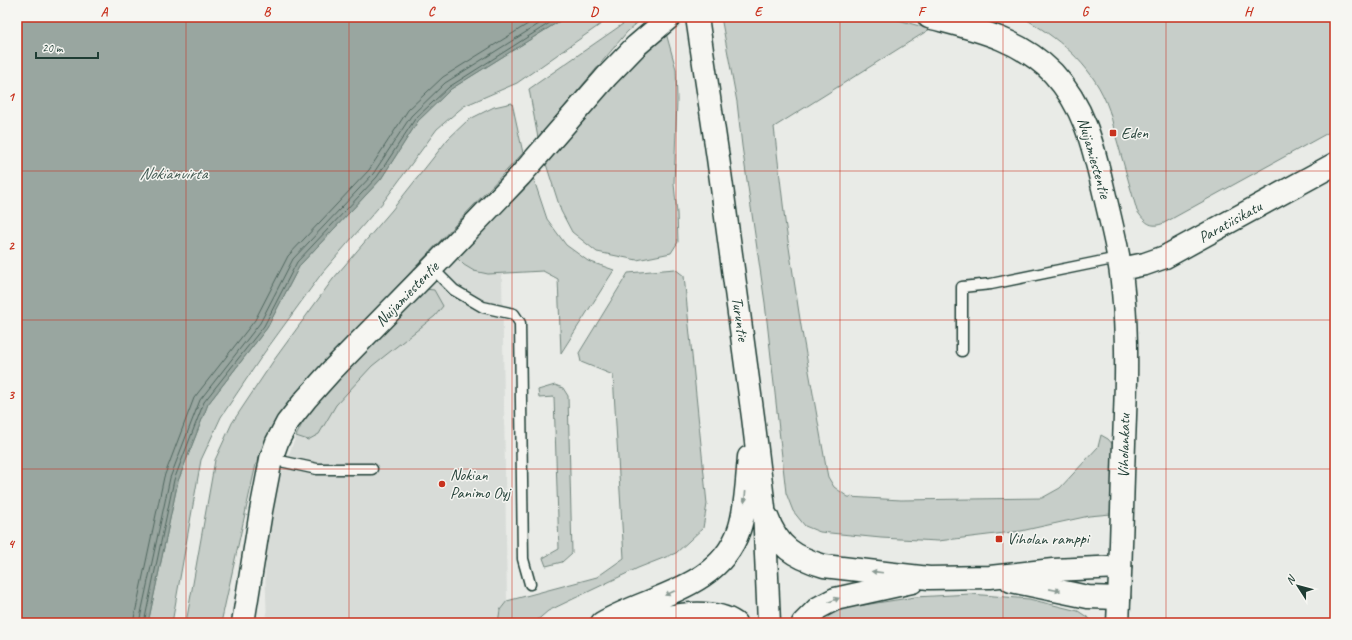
<svg xmlns="http://www.w3.org/2000/svg" width="1352" height="640" font-family="Caveat,sans-serif">
<style>
.built{fill:#d8dcd8}
.green{fill:#c7cec9;stroke:#73867e}
.water{fill:#99a6a0;stroke:#687c75}
.lines{fill:none;stroke-linecap:round;stroke-linejoin:round}
.shore{stroke:#50675f;stroke-width:1}
.lane-casing{stroke:#1f3d34;stroke-width:13}
.secondary-casing{stroke:#1f3d34;stroke-width:25}
.highway-casing{stroke:#1f3d34;stroke-width:25}
.lane{stroke:#f6f6f2;stroke-width:10}
.secondary{stroke:#f6f6f2;stroke-width:22}
.highway{stroke:#f6f6f2;stroke-width:22}
.oneway{fill:#8a9a93}
.grid{fill:none;stroke:#c8321e;stroke-width:1;stroke-opacity:0.55}
.poi-dot{fill:#c8321e;stroke:#f6f6f2;stroke-width:1.5}
.labels{text-anchor:middle;dominant-baseline:central;stroke-width:3;stroke-linejoin:round;paint-order:stroke}
.poi-label{font-size:16px;fill:#1f3d34;stroke:#f6f6f2;text-anchor:start}
.street-label{font-size:16px;fill:#1f3d34;stroke:#f6f6f2}
.water-label{font-size:17px;font-style:italic;fill:#445c54;stroke:#f6f6f2}
.neatline{fill:none;stroke:#c8321e;stroke-width:1.5}
.grid-label{font-size:13px;text-anchor:middle;font-weight:bold;fill:#c8321e}
</style>
<rect width="100%" height="100%" fill="#e9ebe7"/>
<filter id="ink" filterUnits="userSpaceOnUse"><feTurbulence type="fractalNoise" baseFrequency=".025" numOctaves="2"/><feDisplacementMap in="SourceGraphic" scale="8" xChannelSelector="R" yChannelSelector="G"/><feConvolveMatrix kernelMatrix="1 2 1 2 8 2 1 2 1" color-interpolation-filters="sRGB"/></filter>
<g filter="url(#ink)">
<path class="built" d="M 456,257 L 464,265 L 488,274 L 502,273 L 507,601 L 500,610 L 498,623 L 267,623 L 265,568 L 268,532 L 277,485 L 296,436 L 305,418 Z"/>
<path class="green" d="M 566,17 L 611,17 L 517,83 L 464,106 L 437,129 L 384,201 L 322,273 L 264,353 L 221,417 L 201,460 L 172,623 L 148,623 L 178,481 L 208,404 L 267,328 L 300,265 L 381,179 L 418,121 L 451,89 Z
M 633,17 L 644,17 L 627,32 L 538,138 L 529,89 Z
M 721,17 L 888,17 L 930,29 L 774,127 L 785,221 L 801,326 L 826,467 L 828,477 L 834,487 L 848,497 L 901,500 L 1042,498 L 1060,488 L 1098,447 L 1101,435 L 1108,439 L 1115,447 L 1111,514 L 1089,516 L 1021,531 L 938,541 L 881,538 L 820,532 L 805,526 L 793,511 L 786,493 L 765,303 L 742,146 L 737,102 Z
M 1022,17 L 1335,17 L 1335,129 L 1164,223 C 1150,229 1145,222 1137,211 C 1130,186 1123,162 1116,137 C 1113,126 1111,113 1106,102 C 1090,63 1057,37 1022,17 Z
M 666,33 L 676,69 L 677,100 L 674,184 L 677,213 L 678,242 L 671,253 L 637,260 L 597,252 L 572,232 L 561,211 L 546,164 C 584,119 620,70 666,33 Z
M 512,103 L 523,153 L 307,382 L 282,411 L 268,435 L 256,464 L 221,623 L 186,623 L 215,460 L 232,423 L 274,360 L 333,279 L 392,210 L 448,139 L 468,120 L 494,107 Z
M 533,177 L 547,219 L 566,245 L 588,261 L 614,270 L 561,353 L 558,279 L 543,271 L 488,274 L 474,271 L 464,265 L 456,257 Z
M 675,269 L 684,276 L 707,504 L 703,528 L 676,553 L 638,568 L 548,611 L 534,623 L 498,623 L 500,610 L 507,601 L 597,577 L 624,558 L 613,375 L 581,362 L 579,353 L 628,273 Z
M 425,289 L 434,290 L 443,306 L 435,316 L 372,366 L 336,405 L 319,434 L 308,440 L 296,436 L 305,418 L 328,388 Z
M 555,385 L 563,388 L 568,396 L 572,553 L 562,562 L 546,566 L 543,558 L 559,549 L 554,397 L 539,398 L 538,390 Z
M 971,594 L 1029,599 L 1078,611 L 1090,619 L 1093,623 L 818,623 L 826,616 L 845,608 L 915,597 Z"/>
<path class="water" d="M 17,17 L 566,17 L 451,89 L 418,121 L 381,179 L 300,265 L 267,328 L 208,404 L 178,481 L 148,623 L 17,623 Z"/>
<g class="lines">
<path class="shore" d="M 133,623 L 164,477 L 194,398 L 255,320 L 288,256 L 369,170 L 408,110 L 443,77 L 539,17
M 139,623 L 170,478 L 200,400 L 260,323 L 293,259 L 373,174 L 411,116 L 445,83 L 550,17
M 144,623 L 174,480 L 204,402 L 264,326 L 297,262 L 377,177 L 415,119 L 449,87 L 559,17"/>
<defs>
<path id="lane" d="M 432,268 L 454,290 L 483,307 L 514,314 L 520,323 L 523,559 L 530,584
M 962,351 L 962,287 L 991,284 L 1118,258
M 271,459 L 317,469 L 372,469"/>
<path id="secondary" d="M 929,17 C 974,29 1019,38 1053,73 C 1084,106 1093,145 1103,188 C 1111,222 1120,256 1123,291 C 1128,342 1126,393 1124,443 C 1122,503 1121,563 1118,623
M 1121,269 L 1145,264 L 1165,257 L 1335,164
M 243,623 L 261,511 L 271,459 L 277,442 L 287,423 L 306,399 L 333,369 L 432,268 L 520,176 L 607,76 L 636,46 L 670,17"/>
<path id="highway" d="M 697,17 L 718,158 L 753,417 L 764,508 L 769,623
M 767,517 C 778,547 794,557 824,566 L 929,578 L 990,577 L 1053,570 L 1120,567
M 1011,581 L 1088,597 L 1119,598
M 602,623 C 650,595 719,589 739,530 C 746,510 747,479 749,457
M 634,623 C 661,618 710,605 735,623
M 803,623 L 818,608 L 835,599 L 912,582"/>
</defs>
<use href="#lane" class="lane-casing"/>
<use href="#secondary" class="secondary-casing"/>
<use href="#highway" class="highway-casing"/>
<use href="#lane" class="lane"/>
<use href="#secondary" class="secondary"/>
<use href="#highway" class="highway"/>
</g>
<defs><path id="oneway-solid" d="M-6-.8H1V-3.2L6.5 0L1 3.2V.8H-6Z"/></defs>
<g class="oneway">
<use href="#oneway-solid" transform="translate(745 497) rotate(96)"/>
<use href="#oneway-solid" transform="translate(877 572) rotate(-173)"/>
<use href="#oneway-solid" transform="translate(1055 590) rotate(11)"/>
<use href="#oneway-solid" transform="translate(670 593) rotate(156)"/>
<use href="#oneway-solid" transform="translate(834 600) rotate(-21)"/>
</g>
</g>
<path class="grid" d="M 186,17 L 186,623M 349,17 L 349,623M 512,17 L 512,623M 676,17 L 676,623M 840,17 L 840,623M 1003,17 L 1003,623M 1166,17 L 1166,623M 17,171 L 1335,171M 17,320 L 1335,320M 17,469 L 1335,469"/>
<g class="poi-dot">
<rect x="1109" y="129" width="8" height="8" rx="2"/>
<circle cx="442" cy="484" r="4"/>
<rect x="995" y="535" width="8" height="8" rx="2"/>
</g>
<g class="labels">
<g class="poi-label">
<text x="1121" y="133">Eden</text>
<text x="450" y="475">Nokian<tspan x="450" dy="18">Panimo Oyj</tspan></text>
<text x="1007" y="539">Viholan ramppi</text>
</g>
<g class="street-label">
<text transform="translate(1094 158) rotate(74)">Nuijamiestentie</text>
<text transform="translate(1230 222) rotate(-29)">Paratiisikatu</text>
<text transform="translate(407 294) rotate(-46)">Nuijamiestentie</text>
<text transform="translate(740 319) rotate(82)">Turuntie</text>
<text transform="translate(1124 446) rotate(-89)">Viholankatu</text>
</g>
<g class="water-label">
<text x="173" y="173">Nokianvirta</text>
</g>
</g>
<rect width="1352" height="640" fill="none" stroke="#f6f6f2" stroke-width="44"/>
<g transform="translate(1298 586) rotate(306)" stroke="#f6f6f2" stroke-width="3" paint-order="stroke">
<path d="M0-3L7 15L0 10L-7 15Z" fill="#1f3d34"/>
<text y="-6" font-size="11" font-weight="bold" text-anchor="middle" fill="#1f3d34">N</text>
</g>
<path d="M36 52v6h62v-6" fill="none" stroke="#1f3d34" stroke-width="2"/>
<text x="42" y="52" font-size="12" fill="#1f3d34" stroke="#f6f6f2" stroke-width="3" paint-order="stroke">20 m</text>
<rect x="22" y="22" width="1308" height="596" class="neatline"/>
<g class="grid-label">
<text x="104" y="16">A</text>
<text x="267" y="16">B</text>
<text x="431" y="16">C</text>
<text x="594" y="16">D</text>
<text x="758" y="16">E</text>
<text x="921" y="16">F</text>
<text x="1085" y="16">G</text>
<text x="1248" y="16">H</text>
<text x="11" y="101">1</text>
<text x="11" y="250">2</text>
<text x="11" y="399">3</text>
<text x="11" y="548">4</text>
</g>
</svg>
